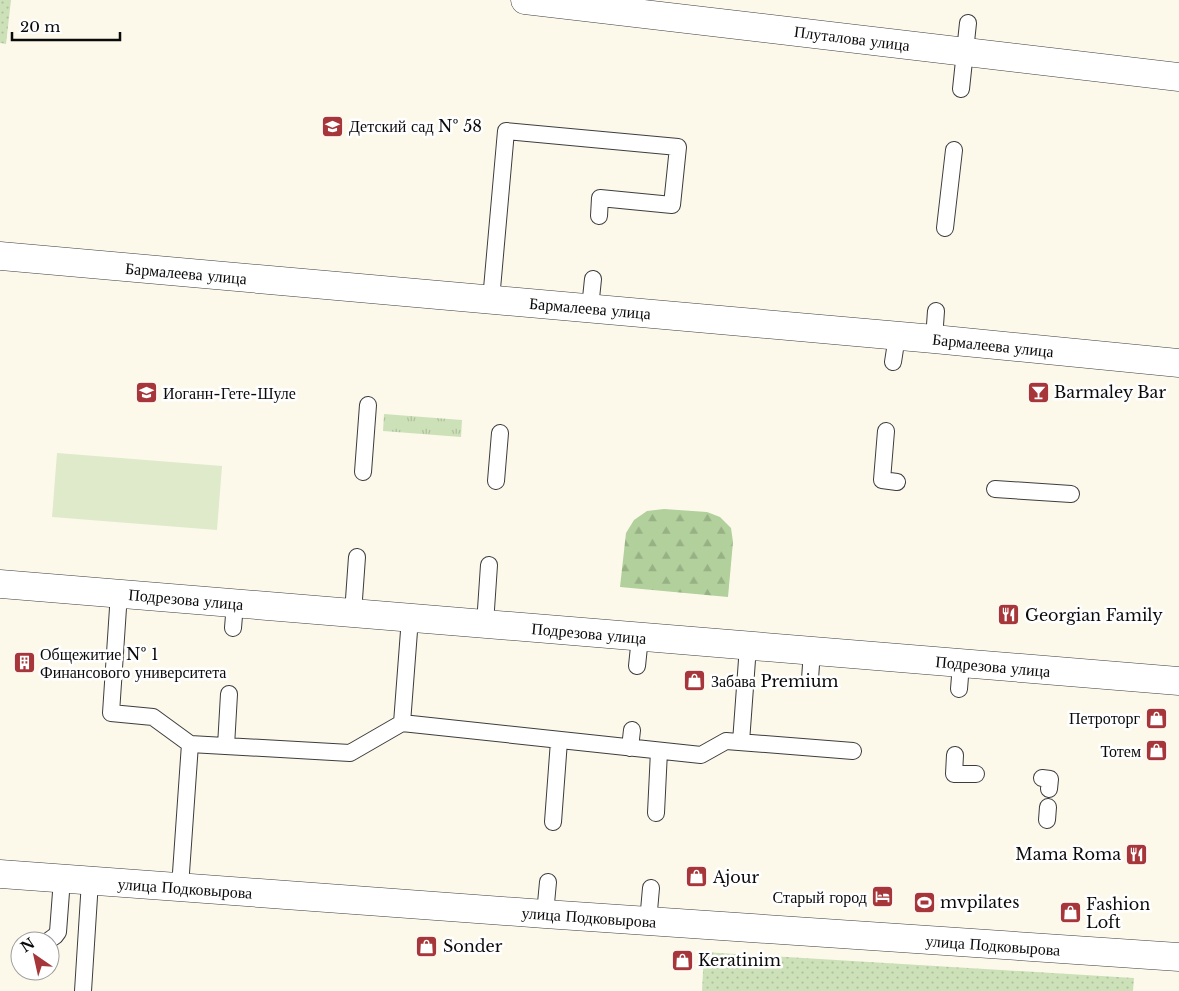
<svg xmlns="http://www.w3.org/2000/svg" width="1179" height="991" font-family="'Libre Baskerville',serif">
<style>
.grass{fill:url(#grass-tufts)}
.forest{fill:url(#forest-firs)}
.park{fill:url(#park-dots)}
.pitch{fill:#deeaca}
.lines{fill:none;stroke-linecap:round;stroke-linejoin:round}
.lane-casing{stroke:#3d3d3d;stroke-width:18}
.street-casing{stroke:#3d3d3d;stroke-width:29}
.lane{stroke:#fff;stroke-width:16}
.street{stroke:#fff;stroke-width:28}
.labels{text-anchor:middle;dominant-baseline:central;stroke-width:5;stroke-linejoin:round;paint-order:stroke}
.street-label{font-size:16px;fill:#0a0a0a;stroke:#fff}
.poi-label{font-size:16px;fill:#0a0a0a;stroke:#fff;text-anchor:start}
</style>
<defs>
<pattern id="grass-tufts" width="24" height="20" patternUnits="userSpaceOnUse" patternTransform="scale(1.25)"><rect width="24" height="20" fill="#cde1b9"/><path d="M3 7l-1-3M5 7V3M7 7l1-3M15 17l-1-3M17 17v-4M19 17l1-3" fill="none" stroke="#afc09e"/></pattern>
<pattern id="forest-firs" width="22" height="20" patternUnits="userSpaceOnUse" patternTransform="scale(1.25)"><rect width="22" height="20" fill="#b1d09b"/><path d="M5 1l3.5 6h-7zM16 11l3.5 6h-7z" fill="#97b184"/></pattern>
<pattern id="park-dots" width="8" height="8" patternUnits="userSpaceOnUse" patternTransform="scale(1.25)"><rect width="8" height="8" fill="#cde1b9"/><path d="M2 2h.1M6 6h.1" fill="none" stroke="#afc09e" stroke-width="1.8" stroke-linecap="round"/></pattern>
</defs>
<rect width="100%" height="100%" fill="#fcf9eb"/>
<path class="grass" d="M 384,414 L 462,420 L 461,437 L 383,431 Z"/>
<path class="forest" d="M 664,509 L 707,512 L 720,517 L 731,528 L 733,542 L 728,597 L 620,587 L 626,533 L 634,520 L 647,511 Z"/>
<path class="park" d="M 0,0 L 11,0 L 6,44 L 0,43 Z
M 704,952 L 1134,978 L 1133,991 L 702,991 Z"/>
<path class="pitch" d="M 57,453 L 222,466 L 217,530 L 52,517 Z"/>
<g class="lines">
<defs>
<path id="lane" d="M 961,89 L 968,23
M 945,228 L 954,150
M 491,300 L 506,131 L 678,147 L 672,205 L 600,198 L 599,216
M 590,308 L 593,279
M 934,339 L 936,311
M 893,362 L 897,336
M 886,431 L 882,480 L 897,482
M 363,472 L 368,405
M 496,481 L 500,433
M 995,489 L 1071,494
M 119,593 L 111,713 L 153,717 L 190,744 L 350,753 L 402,723 L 701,755 L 726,741 L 853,751
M 353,613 L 357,557
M 485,624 L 489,565
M 233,628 L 235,603
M 637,666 L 640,637
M 810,679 L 812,651
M 959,689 L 961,664
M 402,723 L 410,618
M 741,742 L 748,646
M 226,746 L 229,694
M 630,748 L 632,730
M 955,755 L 954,774 L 976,774
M 1042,778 L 1050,779 L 1049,789
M 656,813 L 659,751
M 1047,820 L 1048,807
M 553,822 L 559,741
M 180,887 L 190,744
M 545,914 L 548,882
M 648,922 L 651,888
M 48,941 L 55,936 L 58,932 L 62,879
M 83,991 L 90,881"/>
<path id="street" d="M 525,0 L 1179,77
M 0,256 L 934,339 L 1179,363
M 0,584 L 1179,681
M 0,874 L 545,914 L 1179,957"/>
</defs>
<use href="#lane" class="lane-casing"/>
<use href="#street" class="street-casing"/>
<use href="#lane" class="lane"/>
<use href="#street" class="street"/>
</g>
<defs>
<symbol id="school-square" viewBox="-11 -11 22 22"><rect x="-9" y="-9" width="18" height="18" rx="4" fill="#a63639" stroke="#fff"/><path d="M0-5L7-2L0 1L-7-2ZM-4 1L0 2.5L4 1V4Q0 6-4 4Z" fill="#fff"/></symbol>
<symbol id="bar-square" viewBox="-11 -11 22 22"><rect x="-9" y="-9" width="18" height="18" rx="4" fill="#a63639" stroke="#fff"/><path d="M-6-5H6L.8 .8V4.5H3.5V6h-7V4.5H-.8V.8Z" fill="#fff"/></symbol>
<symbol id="restaurant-square" viewBox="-11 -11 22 22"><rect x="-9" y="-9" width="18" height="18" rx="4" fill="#a63639" stroke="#fff"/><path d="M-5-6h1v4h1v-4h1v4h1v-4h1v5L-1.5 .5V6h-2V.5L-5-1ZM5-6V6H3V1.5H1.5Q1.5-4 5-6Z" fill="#fff"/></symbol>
<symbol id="building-square" viewBox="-11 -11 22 22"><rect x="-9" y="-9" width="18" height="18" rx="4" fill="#a63639" stroke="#fff"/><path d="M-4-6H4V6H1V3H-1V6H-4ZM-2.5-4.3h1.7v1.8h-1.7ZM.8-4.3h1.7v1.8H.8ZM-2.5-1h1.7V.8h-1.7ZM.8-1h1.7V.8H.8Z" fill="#fff"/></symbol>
<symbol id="shop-square" viewBox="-11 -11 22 22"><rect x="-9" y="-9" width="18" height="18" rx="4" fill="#a63639" stroke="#fff"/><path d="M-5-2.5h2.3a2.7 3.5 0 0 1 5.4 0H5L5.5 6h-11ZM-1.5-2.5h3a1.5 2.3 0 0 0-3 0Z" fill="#fff"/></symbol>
<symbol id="hotel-square" viewBox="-11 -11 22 22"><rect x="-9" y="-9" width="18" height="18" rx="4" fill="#a63639" stroke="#fff"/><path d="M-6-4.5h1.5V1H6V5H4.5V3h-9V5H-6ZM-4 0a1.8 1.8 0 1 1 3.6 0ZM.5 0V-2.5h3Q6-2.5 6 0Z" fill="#fff"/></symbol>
<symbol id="stadium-square" viewBox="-11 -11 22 22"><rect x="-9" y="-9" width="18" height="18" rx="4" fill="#a63639" stroke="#fff"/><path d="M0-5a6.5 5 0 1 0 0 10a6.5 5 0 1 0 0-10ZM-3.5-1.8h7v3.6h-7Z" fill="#fff"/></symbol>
</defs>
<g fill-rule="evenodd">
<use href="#school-square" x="320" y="114" width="25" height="25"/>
<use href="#bar-square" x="1026" y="380" width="25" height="25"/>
<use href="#school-square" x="134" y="380" width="25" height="25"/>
<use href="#restaurant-square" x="996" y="602" width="25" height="25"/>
<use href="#building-square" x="12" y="650" width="25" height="25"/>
<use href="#shop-square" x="682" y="668" width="25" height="25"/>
<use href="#shop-square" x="1144" y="706" width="25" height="25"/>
<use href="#shop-square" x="1144" y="738" width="25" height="25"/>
<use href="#restaurant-square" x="1124" y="842" width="25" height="25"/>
<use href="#shop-square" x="684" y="864" width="25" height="25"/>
<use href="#hotel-square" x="870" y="884" width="25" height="25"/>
<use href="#stadium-square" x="912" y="890" width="25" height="25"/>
<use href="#shop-square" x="1058" y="900" width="25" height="25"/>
<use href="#shop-square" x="414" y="934" width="25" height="25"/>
<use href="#shop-square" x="670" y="948" width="25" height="25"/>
</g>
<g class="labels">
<g class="street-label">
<text transform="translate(852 38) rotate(7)">Плуталова улица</text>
<text transform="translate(186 273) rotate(5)">Бармалеева улица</text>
<text transform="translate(590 308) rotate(5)">Бармалеева улица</text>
<text transform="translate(993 345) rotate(6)">Бармалеева улица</text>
<text transform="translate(186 599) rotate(5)">Подрезова улица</text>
<text transform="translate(589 633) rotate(5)">Подрезова улица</text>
<text transform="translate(993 666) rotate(5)">Подрезова улица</text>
<text transform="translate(185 888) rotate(4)">улица Подковырова</text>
<text transform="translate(589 917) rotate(4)">улица Подковырова</text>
<text transform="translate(993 945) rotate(4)">улица Подковырова</text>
</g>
<g class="poi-label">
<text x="349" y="126">Детский сад № 58</text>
<text x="1054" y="392">Barmaley Bar</text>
<text x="163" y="393">Иоганн-Гете-Шуле</text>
<text x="1025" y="615">Georgian Family</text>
<text x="40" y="654">Общежитие № 1<tspan x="40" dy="18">Финансового университета</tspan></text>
<text x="711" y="681">Забава Premium</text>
<text x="1140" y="718" text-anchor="end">Петроторг</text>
<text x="1141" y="751" text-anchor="end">Тотем</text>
<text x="1121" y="854" text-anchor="end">Mama Roma</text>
<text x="713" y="877">Ajour</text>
<text x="867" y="897" text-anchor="end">Старый город</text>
<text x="940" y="902">mvpilates</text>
<text x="1086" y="904">Fashion<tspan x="1086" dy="18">Loft</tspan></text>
<text x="443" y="946">Sonder</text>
<text x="698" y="960">Keratinim</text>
</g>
</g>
<g transform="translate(35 956) rotate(326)"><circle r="24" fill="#ffffff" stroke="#9d9d9d"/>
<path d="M0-4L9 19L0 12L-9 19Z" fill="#a63639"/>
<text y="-8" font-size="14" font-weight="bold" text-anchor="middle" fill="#0a0a0a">N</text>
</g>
<path d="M12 32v8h108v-8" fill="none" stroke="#0a0a0a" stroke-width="2.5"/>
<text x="20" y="32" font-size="15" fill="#0a0a0a" stroke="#ffffff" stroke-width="4" paint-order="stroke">20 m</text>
</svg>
